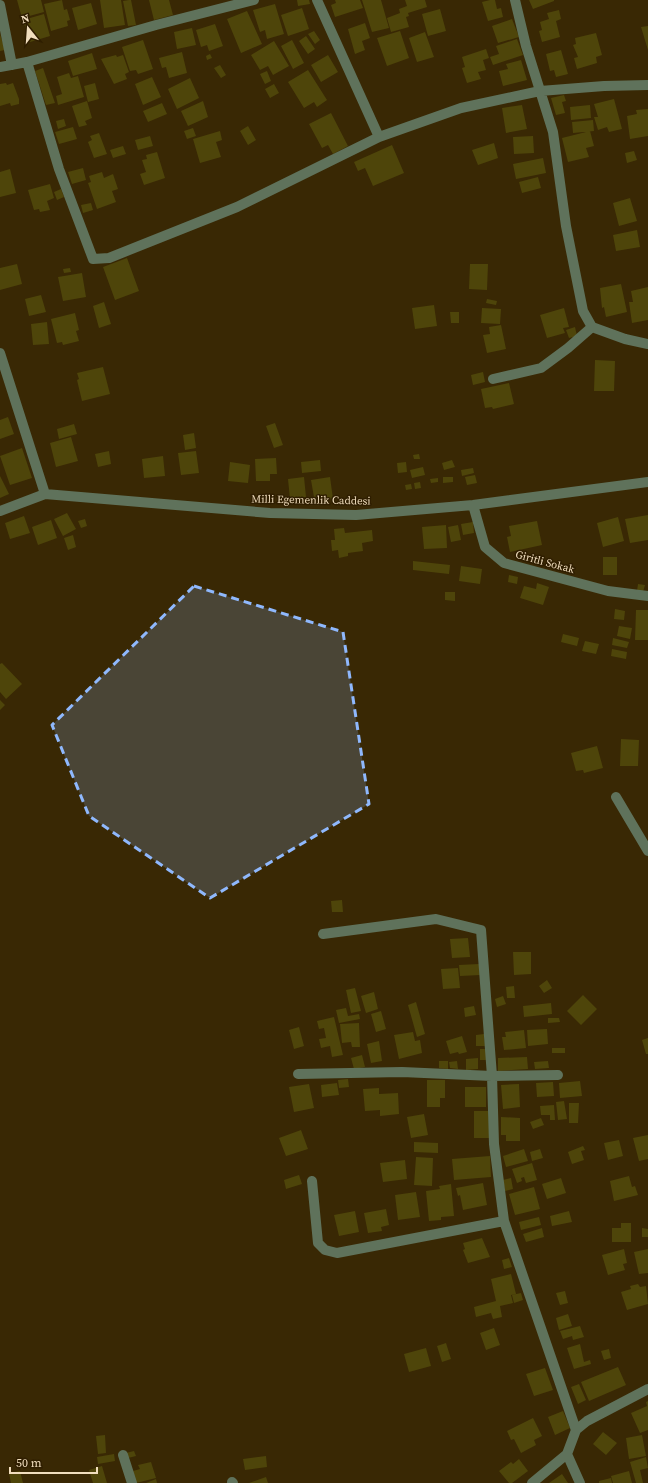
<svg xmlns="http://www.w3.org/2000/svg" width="648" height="1483" font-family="'Source Serif 4',serif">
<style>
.building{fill:#4e450a}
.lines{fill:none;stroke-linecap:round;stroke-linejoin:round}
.minor{stroke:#5f725b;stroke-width:10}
.marked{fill:#8fb8fd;fill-opacity:0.2;stroke:#8fb8fd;stroke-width:3;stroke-dasharray:8 5;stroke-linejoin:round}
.labels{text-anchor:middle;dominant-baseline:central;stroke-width:3;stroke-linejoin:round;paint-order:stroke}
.street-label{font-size:11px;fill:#f1debe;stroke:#2f1e00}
</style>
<rect width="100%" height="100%" fill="#392804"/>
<path class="building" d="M 17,0 L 41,0 L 44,12 L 22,18 Z
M 62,0 L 64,10 L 67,9 L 70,20 L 67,21 L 68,26 L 51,31 L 44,4 Z
M 100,0 L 121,0 L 125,25 L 104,28 Z
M 129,0 L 131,0 L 136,25 L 128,26 L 123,1 Z
M 149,0 L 169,0 L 173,15 L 154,20 Z
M 297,0 L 309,0 L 310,4 L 298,6 Z
M 335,0 L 360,0 L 363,8 L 335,17 L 331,5 L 336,3 Z
M 362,0 L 381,0 L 389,28 L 372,32 Z
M 405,0 L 425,0 L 427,7 L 408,13 L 409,16 L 406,17 L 409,27 L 391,32 L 387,18 L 400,13 L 399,9 L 407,6 Z
M 490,0 L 495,0 L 497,9 L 501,8 L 503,17 L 488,21 L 482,2 Z
M 529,0 L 554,0 L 554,1 L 533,9 Z
M 91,3 L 97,24 L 78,30 L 72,8 Z
M 275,4 L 284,34 L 267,39 L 265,30 L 260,32 L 253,10 Z
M 302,8 L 309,29 L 288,36 L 281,15 Z
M 440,9 L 446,31 L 428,36 L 422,14 Z
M 559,10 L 561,19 L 556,21 L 560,37 L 542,42 L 539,31 L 542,30 L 540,22 L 549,19 L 547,13 Z
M 247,11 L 262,44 L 241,53 L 227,19 Z
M 44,14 L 50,36 L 30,42 L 23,20 Z
M 512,19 L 519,37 L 498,43 L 492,26 Z
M 365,23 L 370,38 L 362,41 L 365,50 L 355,54 L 348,29 Z
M 215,24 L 223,46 L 209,51 L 207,45 L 201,47 L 196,30 Z
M 648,26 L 648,50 L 641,27 Z
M 192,28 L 196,45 L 177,49 L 174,32 Z
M 314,31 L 320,40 L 315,44 L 308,34 Z
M 400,31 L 409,58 L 387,66 L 377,38 Z
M 425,32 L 434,57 L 417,62 L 409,38 Z
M 596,33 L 602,55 L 596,57 L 597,63 L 577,69 L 574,58 L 578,57 L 573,45 L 576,44 L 575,38 Z
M 0,34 L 5,50 L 0,51 Z
M 306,36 L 315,49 L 308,54 L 299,41 Z
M 517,39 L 523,55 L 493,65 L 490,57 L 499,54 L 496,46 Z
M 143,40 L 153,69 L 138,74 L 136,70 L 130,71 L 122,47 Z
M 292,40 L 304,63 L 293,69 L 281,46 Z
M 274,41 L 289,66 L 273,75 L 268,66 L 260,70 L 251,55 Z
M 486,49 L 489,58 L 483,60 L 486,70 L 478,72 L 481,79 L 467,83 L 462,68 L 465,67 L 462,57 Z
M 561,50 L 568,74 L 556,77 L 554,70 L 550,71 L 546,54 Z
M 182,52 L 187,73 L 169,78 L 166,67 L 162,68 L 159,58 Z
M 92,53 L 97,69 L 73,76 L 68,61 Z
M 210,54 L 212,58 L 207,60 L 206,56 Z
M 116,55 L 117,57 L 123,55 L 129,72 L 125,74 L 127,79 L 114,84 L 101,59 Z
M 328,55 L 338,72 L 321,82 L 311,65 Z
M 521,60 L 527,80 L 503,86 L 499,71 L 508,69 L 506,64 Z
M 220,65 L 226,75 L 221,78 L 214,68 Z
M 43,68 L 55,103 L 46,105 L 35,71 Z
M 308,70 L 327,100 L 317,107 L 314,102 L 304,108 L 288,82 Z
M 267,71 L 271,81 L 265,84 L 260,74 Z
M 69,73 L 71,78 L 78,76 L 84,97 L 58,105 L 56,96 L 62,94 L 57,77 Z
M 152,77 L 161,97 L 143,105 L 135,84 Z
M 190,78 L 199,98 L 177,109 L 168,89 Z
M 6,83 L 7,85 L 13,83 L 19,99 L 19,104 L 11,106 L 10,103 L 0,106 L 0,84 Z
M 95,83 L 99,99 L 88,102 L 84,86 Z
M 274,84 L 279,93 L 270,98 L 265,89 Z
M 564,95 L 566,101 L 562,102 L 565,113 L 556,115 L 551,98 Z
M 614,99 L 622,129 L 609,132 L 607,127 L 598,130 L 594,117 L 598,117 L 594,104 Z
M 87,101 L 92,118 L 85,121 L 87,125 L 79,127 L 72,106 Z
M 203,101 L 208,117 L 188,126 L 181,111 Z
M 162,103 L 167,114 L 148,122 L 143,111 Z
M 522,105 L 527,129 L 506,133 L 502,108 Z
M 590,105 L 591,118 L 571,120 L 570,107 Z
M 648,109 L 648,136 L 630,139 L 627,116 L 637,114 L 636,110 Z
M 331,113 L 348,146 L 333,154 L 328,145 L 322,148 L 309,124 Z
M 64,119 L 66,126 L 58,129 L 56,121 Z
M 593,120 L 594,131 L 573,133 L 572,122 Z
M 248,126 L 256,140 L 248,145 L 240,131 Z
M 73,127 L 77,139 L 59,144 L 55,132 Z
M 193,128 L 196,136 L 187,139 L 184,131 Z
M 220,131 L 222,140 L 216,142 L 221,157 L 200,163 L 193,139 Z
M 590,131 L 594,146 L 586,148 L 589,157 L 568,162 L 562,138 Z
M 99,133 L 107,154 L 94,158 L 88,142 L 92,140 L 90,136 Z
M 150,136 L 153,146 L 138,150 L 135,140 Z
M 533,136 L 534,153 L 514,154 L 513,137 Z
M 494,143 L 498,158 L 478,165 L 472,150 Z
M 392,145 L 404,173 L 373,186 L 365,168 L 358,171 L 354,162 Z
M 123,146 L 126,154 L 113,158 L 110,150 Z
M 634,151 L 637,160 L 627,163 L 625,153 Z
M 157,152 L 165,178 L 144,185 L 140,174 L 146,172 L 142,160 L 147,159 L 146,155 Z
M 543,158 L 546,173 L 516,179 L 513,164 Z
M 83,168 L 86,180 L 72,184 L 68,172 Z
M 10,169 L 16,193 L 0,197 L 0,172 Z
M 102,172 L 104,178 L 113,174 L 118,189 L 112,191 L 116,202 L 97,209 L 88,183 L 91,182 L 89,176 Z
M 538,177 L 541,188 L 522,193 L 519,182 Z
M 50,184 L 54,198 L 47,201 L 50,210 L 40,212 L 39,209 L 34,210 L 28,190 Z
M 61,189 L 64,197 L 57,200 L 54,192 Z
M 630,198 L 637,221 L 619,226 L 613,203 Z
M 91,203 L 93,210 L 83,213 L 81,205 Z
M 637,230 L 640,247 L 616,251 L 613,235 Z
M 127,258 L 139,291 L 115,300 L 103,267 Z
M 17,264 L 22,284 L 0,290 L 0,268 Z
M 470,264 L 488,264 L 487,290 L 469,289 Z
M 70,268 L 71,272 L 64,273 L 63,269 Z
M 82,273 L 86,297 L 63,301 L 58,277 Z
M 621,284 L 627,312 L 606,317 L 604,307 L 602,308 L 600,288 Z
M 648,287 L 648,320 L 632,323 L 629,302 L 633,302 L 631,291 Z
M 41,295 L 46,312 L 29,316 L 25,299 Z
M 487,299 L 497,301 L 496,305 L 486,303 Z
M 104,302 L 111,324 L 99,328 L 93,306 Z
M 434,305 L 437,326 L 415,329 L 412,308 Z
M 482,308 L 501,309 L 500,324 L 481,323 Z
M 564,308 L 569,327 L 563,328 L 565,333 L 547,338 L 540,315 Z
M 450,312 L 459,312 L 459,323 L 451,323 Z
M 75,313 L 79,330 L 76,331 L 79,341 L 63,345 L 62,342 L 57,343 L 51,319 Z
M 47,322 L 49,344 L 33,345 L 31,324 Z
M 501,325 L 506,349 L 487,353 L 483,335 L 490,334 L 489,327 Z
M 575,327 L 577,336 L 569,338 L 566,330 Z
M 595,360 L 615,361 L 614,391 L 594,391 Z
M 103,367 L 110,394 L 82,401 L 77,380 L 79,379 L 77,373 Z
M 483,372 L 485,382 L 473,385 L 471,375 Z
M 509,383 L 514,404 L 493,409 L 492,407 L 485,408 L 481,389 Z
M 8,417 L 14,434 L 0,439 L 0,420 Z
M 275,423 L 283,445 L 274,448 L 266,426 Z
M 74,424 L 77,434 L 59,439 L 57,429 Z
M 194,433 L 196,448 L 185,450 L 183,435 Z
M 71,437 L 78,461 L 56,467 L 50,443 Z
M 22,448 L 32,478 L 10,485 L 0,456 Z
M 109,451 L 111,464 L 98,467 L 95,454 Z
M 196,451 L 199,473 L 181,475 L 178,453 Z
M 419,454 L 420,459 L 414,459 L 413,455 Z
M 163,456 L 165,476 L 144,478 L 142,459 Z
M 276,458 L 277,474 L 270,474 L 270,481 L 256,481 L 255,459 Z
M 320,460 L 321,471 L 302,473 L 301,462 Z
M 452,460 L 455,467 L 444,470 L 442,463 Z
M 230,462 L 250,465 L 248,483 L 228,481 Z
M 406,462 L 407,472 L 398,473 L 397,463 Z
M 423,467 L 425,475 L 412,478 L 410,470 Z
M 473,468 L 474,473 L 462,476 L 461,470 Z
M 475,475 L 477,483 L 467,485 L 465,477 Z
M 0,476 L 9,494 L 0,498 Z
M 304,477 L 306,497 L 290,499 L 288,479 Z
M 330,477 L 333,499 L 315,503 L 311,480 Z
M 443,477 L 453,477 L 453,482 L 443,483 Z
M 438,478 L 438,482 L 431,483 L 430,479 Z
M 420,482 L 421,488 L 415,489 L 414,483 Z
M 411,484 L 412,489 L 406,490 L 405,485 Z
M 67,513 L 76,529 L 63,536 L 54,519 Z
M 648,515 L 648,540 L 630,543 L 625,519 Z
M 24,516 L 30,533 L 10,539 L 5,523 Z
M 618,517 L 624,541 L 603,547 L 597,523 Z
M 85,519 L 87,526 L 81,528 L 78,521 Z
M 51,520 L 57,538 L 38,545 L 32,527 Z
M 537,521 L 542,545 L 510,552 L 507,537 L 511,536 L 509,526 Z
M 473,522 L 474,533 L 463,535 L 461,524 Z
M 446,525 L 447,548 L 424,549 L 422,527 Z
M 458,525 L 461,540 L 451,542 L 448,527 Z
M 344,528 L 345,533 L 372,530 L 373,541 L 362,543 L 363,551 L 348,553 L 348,556 L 339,558 L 338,550 L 332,551 L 331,540 L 335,540 L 334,529 Z
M 73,535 L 76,547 L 68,550 L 64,538 Z
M 603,557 L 617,557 L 617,575 L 603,575 Z
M 413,561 L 450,565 L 449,574 L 413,570 Z
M 461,566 L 482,569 L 480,584 L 459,581 Z
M 509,575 L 518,577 L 517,584 L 508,582 Z
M 537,583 L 549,587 L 543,605 L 520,598 L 524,586 L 536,589 Z
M 638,584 L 645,585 L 643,592 L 637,591 Z
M 445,592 L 455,592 L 455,601 L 445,600 Z
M 615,609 L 625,611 L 624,620 L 614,619 Z
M 636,610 L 648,610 L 648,640 L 635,640 Z
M 619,626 L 632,628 L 630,639 L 617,636 Z
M 563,634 L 579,638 L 577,646 L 561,642 Z
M 613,638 L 629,642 L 627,648 L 612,645 Z
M 585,641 L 599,644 L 596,654 L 582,651 Z
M 612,649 L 627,652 L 626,659 L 611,656 Z
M 2,663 L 22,684 L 6,699 L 0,692 L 0,664 Z
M 0,700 L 5,705 L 0,710 Z
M 621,739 L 639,740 L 638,766 L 620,766 Z
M 597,746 L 603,768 L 584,773 L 583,770 L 576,771 L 571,753 Z
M 342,900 L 343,912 L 332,912 L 331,901 Z
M 468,938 L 470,957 L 452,958 L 450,939 Z
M 513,952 L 531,952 L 531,974 L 514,975 Z
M 479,964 L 480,975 L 460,976 L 459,965 Z
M 458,968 L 460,988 L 443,989 L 441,969 Z
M 547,980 L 552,988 L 544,993 L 539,986 Z
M 514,986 L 515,998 L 507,998 L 506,987 Z
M 355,988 L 361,1011 L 351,1013 L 346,990 Z
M 374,992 L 378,1009 L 366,1013 L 361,996 Z
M 583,995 L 597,1009 L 581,1025 L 567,1011 Z
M 503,996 L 506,1004 L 497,1007 L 495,999 Z
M 416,1002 L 425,1034 L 417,1037 L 408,1005 Z
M 551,1003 L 552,1014 L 524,1017 L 523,1006 Z
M 474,1006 L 476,1015 L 465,1017 L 464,1008 Z
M 346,1008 L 348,1016 L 359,1014 L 360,1019 L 339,1023 L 336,1010 Z
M 381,1011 L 386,1029 L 376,1032 L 371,1014 Z
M 334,1017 L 343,1055 L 332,1057 L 330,1046 L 321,1048 L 319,1039 L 326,1038 L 324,1028 L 319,1029 L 317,1021 Z
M 548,1018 L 559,1018 L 560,1022 L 548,1023 Z
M 359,1023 L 360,1047 L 352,1047 L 351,1042 L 342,1043 L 340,1024 Z
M 299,1027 L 304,1046 L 294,1049 L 289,1030 Z
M 547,1029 L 548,1044 L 528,1046 L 527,1030 Z
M 524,1030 L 526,1048 L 504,1050 L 502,1037 L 506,1037 L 505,1032 Z
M 413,1032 L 415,1041 L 420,1040 L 422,1053 L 399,1059 L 394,1035 Z
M 484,1034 L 485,1046 L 476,1046 L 476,1035 Z
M 462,1036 L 467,1052 L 459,1054 L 458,1052 L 450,1054 L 446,1041 Z
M 648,1038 L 648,1054 L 646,1054 L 642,1040 Z
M 379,1041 L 382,1061 L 371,1063 L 367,1044 Z
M 552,1048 L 565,1048 L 565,1053 L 552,1053 Z
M 480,1049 L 486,1049 L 486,1060 L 480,1060 Z
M 362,1055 L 365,1067 L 354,1069 L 351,1058 Z
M 527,1057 L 528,1069 L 498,1071 L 498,1058 Z
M 478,1058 L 478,1069 L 466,1070 L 466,1059 Z
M 439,1061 L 448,1061 L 448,1069 L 439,1068 Z
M 457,1061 L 458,1069 L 450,1068 L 449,1062 Z
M 548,1061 L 549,1068 L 535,1069 L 534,1062 Z
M 348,1079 L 349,1087 L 339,1088 L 338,1080 Z
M 427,1080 L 445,1080 L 445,1098 L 440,1098 L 440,1107 L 427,1107 Z
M 580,1081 L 582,1096 L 560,1098 L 559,1083 Z
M 553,1082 L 554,1096 L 537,1097 L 536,1083 Z
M 337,1083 L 339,1095 L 322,1097 L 321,1085 Z
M 309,1084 L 314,1108 L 294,1112 L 289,1087 Z
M 519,1084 L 520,1107 L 503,1109 L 501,1085 Z
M 465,1087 L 486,1087 L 486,1107 L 465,1107 Z
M 379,1088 L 379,1094 L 398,1093 L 399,1114 L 380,1116 L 380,1110 L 365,1111 L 363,1089 Z
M 564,1101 L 567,1119 L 558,1120 L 556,1102 Z
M 569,1103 L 579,1103 L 578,1123 L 569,1123 Z
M 554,1105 L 555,1120 L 550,1120 L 550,1115 L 541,1115 L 540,1106 Z
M 474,1111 L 489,1111 L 489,1138 L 474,1138 Z
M 424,1114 L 428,1135 L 411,1138 L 407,1117 Z
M 501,1117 L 520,1118 L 520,1141 L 506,1141 L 506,1135 L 501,1135 Z
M 541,1118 L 544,1125 L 533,1129 L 530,1122 Z
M 301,1130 L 308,1149 L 286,1156 L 279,1138 Z
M 648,1135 L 648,1159 L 639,1161 L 633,1138 Z
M 619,1140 L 623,1156 L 608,1160 L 604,1143 Z
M 414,1142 L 438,1143 L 438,1153 L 414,1152 Z
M 583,1146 L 585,1150 L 581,1151 L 584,1160 L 572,1164 L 568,1152 Z
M 524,1149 L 528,1161 L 506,1167 L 503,1156 Z
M 540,1149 L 543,1158 L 532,1161 L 530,1152 Z
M 490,1156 L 491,1177 L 454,1180 L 452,1159 Z
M 416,1157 L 433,1158 L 432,1186 L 414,1185 Z
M 405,1160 L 407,1179 L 383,1182 L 380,1163 Z
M 532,1163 L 537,1180 L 526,1183 L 524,1177 L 521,1178 L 522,1181 L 517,1183 L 512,1169 Z
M 299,1175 L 302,1184 L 286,1189 L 284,1180 Z
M 629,1176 L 632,1187 L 635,1186 L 638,1195 L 614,1201 L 610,1181 Z
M 511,1178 L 513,1189 L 505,1191 L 503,1180 Z
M 561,1178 L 566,1193 L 547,1199 L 542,1184 Z
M 483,1183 L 487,1205 L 463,1210 L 460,1195 L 458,1196 L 456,1188 Z
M 451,1184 L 454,1216 L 441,1217 L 441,1220 L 429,1221 L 426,1191 L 440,1189 L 439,1186 Z
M 534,1187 L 540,1209 L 515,1215 L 509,1194 Z
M 416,1192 L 420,1217 L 398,1220 L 395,1195 Z
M 386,1209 L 389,1225 L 381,1227 L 382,1231 L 368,1233 L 364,1213 Z
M 355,1211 L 359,1232 L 339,1236 L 334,1215 Z
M 569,1211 L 572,1222 L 552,1226 L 550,1216 Z
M 539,1217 L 541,1225 L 521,1230 L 519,1222 Z
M 621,1223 L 631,1223 L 631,1242 L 612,1242 L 612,1228 L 621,1228 Z
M 542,1228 L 544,1237 L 526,1242 L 523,1234 Z
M 642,1228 L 648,1229 L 648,1237 L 642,1237 Z
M 482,1238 L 490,1257 L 468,1263 L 463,1250 L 465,1249 L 463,1243 Z
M 624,1249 L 627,1263 L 623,1264 L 625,1270 L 608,1275 L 602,1255 Z
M 648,1249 L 648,1273 L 639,1274 L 634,1252 Z
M 509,1258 L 512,1267 L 504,1269 L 502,1260 Z
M 511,1274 L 516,1294 L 511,1295 L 513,1303 L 500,1306 L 502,1317 L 493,1319 L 491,1313 L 476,1317 L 474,1307 L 496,1301 L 491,1279 Z
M 638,1284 L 640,1287 L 646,1286 L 648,1304 L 627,1310 L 621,1292 L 631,1289 L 630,1286 Z
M 565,1291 L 568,1303 L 560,1305 L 556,1293 Z
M 521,1293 L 523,1300 L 514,1303 L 512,1295 Z
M 568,1314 L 572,1326 L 559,1330 L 556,1318 Z
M 580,1326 L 584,1337 L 573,1340 L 572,1336 L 563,1339 L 560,1331 Z
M 494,1328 L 500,1345 L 486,1350 L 480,1333 Z
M 446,1343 L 451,1359 L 442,1362 L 437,1346 Z
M 580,1344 L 584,1362 L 590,1360 L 591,1364 L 574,1369 L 567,1348 Z
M 426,1348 L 431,1366 L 409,1372 L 404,1354 Z
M 609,1349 L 611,1358 L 604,1360 L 601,1351 Z
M 618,1367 L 626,1385 L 589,1401 L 581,1382 Z
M 545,1368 L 553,1390 L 534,1396 L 526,1374 Z
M 579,1384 L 586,1400 L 578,1404 L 571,1387 Z
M 648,1401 L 648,1430 L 640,1433 L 631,1413 L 647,1406 L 646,1402 Z
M 563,1411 L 570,1428 L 555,1435 L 548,1417 Z
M 533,1418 L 542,1436 L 534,1440 L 536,1445 L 521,1453 L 514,1439 L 511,1440 L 507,1431 Z
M 603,1432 L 617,1443 L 606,1455 L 593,1444 Z
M 105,1435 L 106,1453 L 98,1454 L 96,1436 Z
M 642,1435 L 646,1456 L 629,1459 L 626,1438 Z
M 134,1451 L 136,1456 L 128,1458 L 126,1453 Z
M 114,1454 L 115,1461 L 98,1464 L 97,1457 Z
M 266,1456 L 267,1467 L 245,1470 L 243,1459 Z
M 646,1457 L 648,1468 L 640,1470 L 643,1483 L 636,1483 L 630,1462 Z
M 519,1459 L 528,1471 L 512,1483 L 509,1483 L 499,1471 L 511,1462 L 513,1464 Z
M 151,1462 L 156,1478 L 136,1483 L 133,1471 L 140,1469 L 138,1465 Z
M 102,1466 L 107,1483 L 93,1483 L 89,1470 Z
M 20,1471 L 23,1483 L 11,1483 L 9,1473 Z
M 629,1471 L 632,1483 L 613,1483 L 611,1476 Z
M 562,1474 L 568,1483 L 549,1483 Z
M 266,1477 L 268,1483 L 249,1483 Z
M 611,1478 L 612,1483 L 599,1483 L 599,1481 Z
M 156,1479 L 157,1483 L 146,1483 Z"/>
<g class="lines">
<path class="minor" d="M 317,0 L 379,137
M 515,0 L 526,46 L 553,132 L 566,226 L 583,311 L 592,327 L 625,339 L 648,344
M 0,5 L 12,65
M 27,62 L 59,169 L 93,259 L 109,258 L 237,207 L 379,137 L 461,108 L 540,91 L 604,86 L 648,85
M 0,67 L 27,62 L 156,25 L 254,0
M 0,353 L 45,494
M 493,379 L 541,368 L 568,348 L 592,327
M 473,505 L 485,547 L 504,563 L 608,591 L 648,596
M 0,511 L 45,494 L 270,513 L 356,515 L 473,505 L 648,482
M 616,797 L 648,851
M 323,934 L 436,919 L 481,930 L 492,1076 L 494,1144 L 504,1221 L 576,1430
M 298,1074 L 402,1072 L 492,1076 L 558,1075
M 312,1181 L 318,1243 L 325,1250 L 337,1253 L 504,1221
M 567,1454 L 580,1483
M 123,1455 L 132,1483
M 232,1482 L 233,1483
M 532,1483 L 567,1454 L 576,1430 L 587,1421 L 648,1389"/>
</g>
<path class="marked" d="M 194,586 L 343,632 L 369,804 L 210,898 L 89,816 L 52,725 Z"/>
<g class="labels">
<g class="street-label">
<text transform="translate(311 500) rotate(1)">Milli Egemenlik Caddesi</text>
<text transform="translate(545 562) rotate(15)">Giritli Sokak</text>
</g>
</g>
<g transform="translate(28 28) rotate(343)" stroke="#2f1e00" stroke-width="3" paint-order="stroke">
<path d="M0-3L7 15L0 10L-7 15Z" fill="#f1debe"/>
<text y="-6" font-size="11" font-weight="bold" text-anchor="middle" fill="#f1debe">N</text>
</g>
<path d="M10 1467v6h87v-6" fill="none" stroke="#f1debe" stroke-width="2"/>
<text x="16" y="1467" font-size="12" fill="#f1debe" stroke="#2f1e00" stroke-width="3" paint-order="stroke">50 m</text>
</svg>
